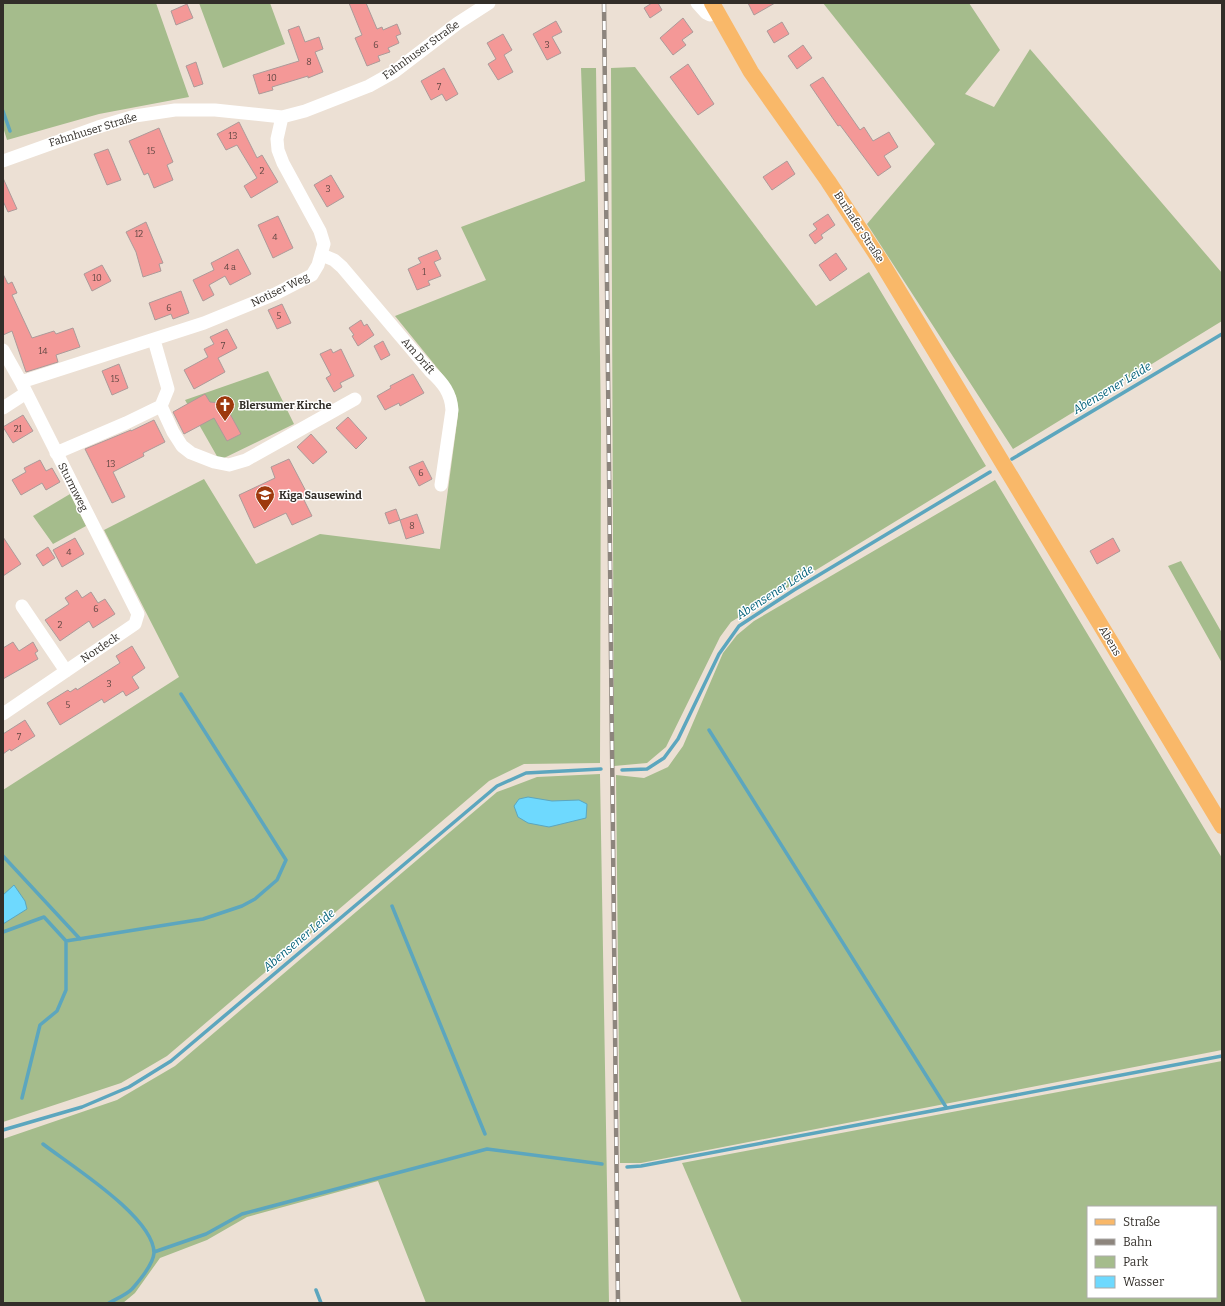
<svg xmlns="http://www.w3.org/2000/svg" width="1225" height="1306" font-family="Bitter,serif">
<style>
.green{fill:#a5bc8c;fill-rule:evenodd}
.water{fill:#6ed9fe;stroke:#5ca6be}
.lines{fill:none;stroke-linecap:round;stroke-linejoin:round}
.stream{stroke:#5ca6be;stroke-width:3.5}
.building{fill:#f49897;stroke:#ac9a99}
.minor{stroke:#fff;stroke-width:13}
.major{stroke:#f9b869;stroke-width:16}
.rail-casing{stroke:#8d857d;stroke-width:4.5}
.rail{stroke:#fff;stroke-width:3;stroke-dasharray:9;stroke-linecap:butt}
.labels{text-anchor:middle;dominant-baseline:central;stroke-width:3;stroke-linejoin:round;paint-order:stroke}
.number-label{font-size:9px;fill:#624844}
.street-label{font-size:11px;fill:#322e29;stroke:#fff}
.poi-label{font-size:11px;font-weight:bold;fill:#322e29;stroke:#fff;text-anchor:start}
.water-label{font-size:12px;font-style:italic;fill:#016079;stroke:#fff}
</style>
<rect width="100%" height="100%" fill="#ece0d4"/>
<path class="green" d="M 3,3 L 156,3 L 189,97 L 99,114 L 7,140 L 3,127 Z
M 199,3 L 270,3 L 285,44 L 223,68 Z
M 823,3 L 969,3 L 1000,50 L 965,94 L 994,107 L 1030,49 L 1222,273 L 1222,321 L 1013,449 L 867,224 L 935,144 Z
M 635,67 L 816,306 L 869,272 L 986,466 L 731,622 L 720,637 L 666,747 L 647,763 L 614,766 L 611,68 Z
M 581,68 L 596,68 L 601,428 L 600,763 L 524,764 L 489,781 L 167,1056 L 121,1083 L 3,1122 L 3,790 L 179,677 L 104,530 L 204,479 L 256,564 L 320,534 L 440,549 L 458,415 L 456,396 L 443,375 L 395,316 L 486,280 L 461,227 L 585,181 Z
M 268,371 L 294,424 L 222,459 L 218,458 L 185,400 Z
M 995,480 L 1222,858 L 1222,1050 L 641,1163 L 620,1163 L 616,775 L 644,778 L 668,767 L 683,746 L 723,653 L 737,635 L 754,621 Z
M 70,494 L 86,526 L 53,544 L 33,516 Z
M 1181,561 L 1222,633 L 1222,663 L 1168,566 Z
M 600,774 L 609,1303 L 426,1303 L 378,1181 L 247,1217 L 207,1240 L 160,1258 L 135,1293 L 123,1303 L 3,1303 L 3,1139 L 117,1100 L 175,1066 L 497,792 L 537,777 Z
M 1222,1061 L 1222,1303 L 742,1303 L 682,1163 ZM 1088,1207 L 1216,1207 L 1216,1297 L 1088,1297 Z"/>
<path class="water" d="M 528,797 L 552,801 L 579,800 L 587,804 L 586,818 L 549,827 L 528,823 L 518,817 L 514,806 L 519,799 Z
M 14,885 L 25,901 L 27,909 L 3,924 L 3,895 Z"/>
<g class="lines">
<path class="stream" d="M 3,111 L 10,131
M 1012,459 L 1222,334
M 709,730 L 946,1107
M 622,770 L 647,769 L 664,758 L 678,739 L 719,654 L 739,626 L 794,590 L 990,472
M 3,856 L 80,939
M 392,906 L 485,1134
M 3,932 L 44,917 L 66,941 L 66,990 L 57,1011 L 40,1025 L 22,1098
M 66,941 L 203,919 L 242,906 L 255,899 L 277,880 L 286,860 L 181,694
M 3,1130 L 82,1107 L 129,1087 L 171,1061 L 497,786 L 526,773 L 601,769
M 43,1144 C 70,1165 154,1217 154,1253 C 153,1265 140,1280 132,1289 C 126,1295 116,1299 109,1303
M 627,1167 L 641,1166 L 1222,1056
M 154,1252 L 206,1234 L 242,1214 L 487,1149 L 602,1164
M 316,1290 L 321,1303"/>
</g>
<path class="building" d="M 349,3 L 366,3 L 377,29 L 382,27 L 383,30 L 397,24 L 401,34 L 396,36 L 399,43 L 388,48 L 390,52 L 378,56 L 380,61 L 367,66 L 355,38 L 362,35 Z
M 652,3 L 658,3 L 662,10 L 650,18 L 644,8 Z
M 748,3 L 775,3 L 754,15 Z
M 187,4 L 193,18 L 176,25 L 171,11 Z
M 683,18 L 693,32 L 682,40 L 686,45 L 673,55 L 660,38 Z
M 556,21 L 562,32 L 552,37 L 561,53 L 547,60 L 533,34 Z
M 782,22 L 789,34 L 774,43 L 767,31 Z
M 299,26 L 305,42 L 319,37 L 323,49 L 315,52 L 323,72 L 308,78 L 308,76 L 272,87 L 273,90 L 259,94 L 253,75 L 299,61 L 288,30 Z
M 503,34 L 512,50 L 504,55 L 513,72 L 498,80 L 488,64 L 496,59 L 487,43 Z
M 803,45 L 812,58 L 797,69 L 788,56 Z
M 196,62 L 203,84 L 194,87 L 186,66 Z
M 688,64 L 714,104 L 698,115 L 670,77 Z
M 444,68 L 458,94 L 446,101 L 442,94 L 431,100 L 421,81 Z
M 823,77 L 860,130 L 864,127 L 873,141 L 889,132 L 898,147 L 884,156 L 891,167 L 878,176 L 840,125 L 838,126 L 810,85 Z
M 239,122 L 257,158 L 262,155 L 278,182 L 251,198 L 244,186 L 257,178 L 237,145 L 226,150 L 217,134 Z
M 159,128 L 173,162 L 167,165 L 173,180 L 154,188 L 148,173 L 144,175 L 129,141 Z
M 108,149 L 121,180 L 107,185 L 94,154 Z
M 787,161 L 795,174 L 772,190 L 763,177 Z
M 331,175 L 344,197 L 327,207 L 314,185 Z
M 3,178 L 17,209 L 8,212 L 3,201 Z
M 828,214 L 835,225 L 821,235 L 823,238 L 815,244 L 809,235 L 817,229 L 813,224 Z
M 278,216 L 293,248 L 273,258 L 258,225 Z
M 146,222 L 163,263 L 159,264 L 161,271 L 143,277 L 136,252 L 126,232 Z
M 238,249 L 251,274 L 230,285 L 225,276 L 209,285 L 214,295 L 203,301 L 193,280 L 214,270 L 211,263 Z
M 437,250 L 441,259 L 434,262 L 441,276 L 428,281 L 430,285 L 417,290 L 408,269 L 421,263 L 418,258 Z
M 836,253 L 847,269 L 830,281 L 819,265 Z
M 102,265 L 111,281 L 92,291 L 84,274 Z
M 3,274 L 8,284 L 12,282 L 17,293 L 12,295 L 32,338 L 54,331 L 56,334 L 73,328 L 80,347 L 56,355 L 58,362 L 26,372 L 12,331 L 3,335 Z
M 181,291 L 189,313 L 173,319 L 171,314 L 155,320 L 149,303 Z
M 282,304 L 291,323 L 277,329 L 268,310 Z
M 361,320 L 364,326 L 367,324 L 374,335 L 358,346 L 352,336 L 354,335 L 349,328 Z
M 227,329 L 237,348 L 218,358 L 225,372 L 194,389 L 184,370 L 208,357 L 204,349 L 214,344 L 210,337 Z
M 383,341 L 390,355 L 381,360 L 374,346 Z
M 331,349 L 333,353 L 341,349 L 354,376 L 340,383 L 342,387 L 334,392 L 326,378 L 331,375 L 320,354 Z
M 119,364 L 128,388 L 112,395 L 102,371 Z
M 413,374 L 424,393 L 400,406 L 399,403 L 385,410 L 377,396 L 391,388 L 390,386 Z
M 205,394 L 210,402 L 220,403 L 223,401 L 241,434 L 227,441 L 214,418 L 184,434 L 173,412 Z
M 23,415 L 33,431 L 13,443 L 3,427 Z
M 348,417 L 367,438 L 356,449 L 336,428 Z
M 154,420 L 165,442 L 143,453 L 144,456 L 113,472 L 125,497 L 112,503 L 85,449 L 131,430 L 131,431 Z
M 311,434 L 327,452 L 313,464 L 297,447 Z
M 289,459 L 309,497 L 304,500 L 312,516 L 292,525 L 286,513 L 254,528 L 239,495 L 275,478 L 271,467 Z
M 40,460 L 46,471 L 52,468 L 60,482 L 46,490 L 42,483 L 21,495 L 12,480 L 26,472 L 24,468 Z
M 423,461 L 432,479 L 419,486 L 409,467 Z
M 396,509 L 400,520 L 389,524 L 385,513 Z
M 417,514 L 424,533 L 406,539 L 400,520 Z
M 3,537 L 21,564 L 3,576 Z
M 75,538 L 84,554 L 62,567 L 53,550 Z
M 1113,538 L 1120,551 L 1097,564 L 1090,551 Z
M 48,547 L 55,558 L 43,566 L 36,555 Z
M 77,590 L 82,598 L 91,592 L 98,603 L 105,599 L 115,614 L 93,628 L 89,621 L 60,641 L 45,620 L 69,604 L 65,598 Z
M 13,642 L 19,651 L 33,642 L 38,651 L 35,653 L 38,659 L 3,679 L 3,648 Z
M 132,646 L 145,668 L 132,677 L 139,688 L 126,696 L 123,691 L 104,703 L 102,699 L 60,725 L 47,703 L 68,690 L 70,692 L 76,688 L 77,690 L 120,663 L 116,656 Z
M 25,720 L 35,736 L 11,751 L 10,749 L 3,754 L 3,734 Z"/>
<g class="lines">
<path class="minor" d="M 697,3 L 706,13 L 710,15 L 716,12
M 3,161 L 98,127 L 135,116 L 175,110 L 215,110 L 282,117 L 305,111 L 369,86 L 394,72 L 458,23 L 489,3
M 322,255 L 334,260 L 342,267 L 431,372 C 443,383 451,393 452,410 L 441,485
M 3,350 L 21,382 L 138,614 L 135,624 L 3,714
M 21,382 L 204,323 L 275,294 L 312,275 L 318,265 L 324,244 L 320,231 L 283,163 L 278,150 L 277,139 L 282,117
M 161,406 L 173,432 L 182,446 L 191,453 L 214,462 L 229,465 L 246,460 L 355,399
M 3,408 L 26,393
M 56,453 L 126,423 L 161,406 L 168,389 L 154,340
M 22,606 L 66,671"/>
<path class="major" d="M 712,3 L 751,72 L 828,181 L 880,260 L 1222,826"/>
<defs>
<path id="rail" d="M 604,3 L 618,1303"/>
</defs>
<use href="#rail" class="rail-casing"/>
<use href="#rail" class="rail"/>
</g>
<defs>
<symbol id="church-pin" viewBox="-11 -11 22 30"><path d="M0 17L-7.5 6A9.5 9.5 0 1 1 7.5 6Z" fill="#9e390d" stroke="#fff"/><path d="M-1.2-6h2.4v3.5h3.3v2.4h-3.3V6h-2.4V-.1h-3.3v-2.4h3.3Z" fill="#fff"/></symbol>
<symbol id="school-pin" viewBox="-11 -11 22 30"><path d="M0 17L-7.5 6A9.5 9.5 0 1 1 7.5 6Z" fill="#9e390d" stroke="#fff"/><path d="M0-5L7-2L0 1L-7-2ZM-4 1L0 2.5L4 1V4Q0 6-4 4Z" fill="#fff"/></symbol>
</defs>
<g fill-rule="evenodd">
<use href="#church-pin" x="214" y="394" width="22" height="30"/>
<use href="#school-pin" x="254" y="484" width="22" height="30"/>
</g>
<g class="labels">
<g class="number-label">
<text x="376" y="45">6</text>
<text x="547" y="45">3</text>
<text x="309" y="62">8</text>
<text x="272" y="78">10</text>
<text x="439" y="87">7</text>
<text x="233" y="136">13</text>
<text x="151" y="151">15</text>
<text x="262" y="171">2</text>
<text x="328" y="189">3</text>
<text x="139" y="234">12</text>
<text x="275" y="237">4</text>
<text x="230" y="267">4 a</text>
<text x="424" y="272">1</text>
<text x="97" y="278">10</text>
<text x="169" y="308">6</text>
<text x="279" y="316">5</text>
<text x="223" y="346">7</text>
<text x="43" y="351">14</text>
<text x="115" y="379">15</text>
<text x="18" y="429">21</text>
<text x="111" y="464">13</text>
<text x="421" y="473">6</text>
<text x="412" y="526">8</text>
<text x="69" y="552">4</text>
<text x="96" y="609">6</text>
<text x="60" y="625">2</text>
<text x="109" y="684">3</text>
<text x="68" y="705">5</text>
<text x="19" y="737">7</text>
</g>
<g class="street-label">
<text transform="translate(421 50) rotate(-36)">Fahnhuser Straße</text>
<text transform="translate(93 130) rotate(-17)">Fahnhuser Straße</text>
<text transform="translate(859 227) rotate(57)">Burhafer Straße</text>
<text transform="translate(280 290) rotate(-26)">Notiser Weg</text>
<text transform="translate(418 356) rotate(49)">Am Drift</text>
<text transform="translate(73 487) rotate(63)">Sturmweg</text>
<text transform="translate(1110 641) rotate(59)">Abens</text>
<text transform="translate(100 648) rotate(-34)">Nordeck</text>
</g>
<g class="poi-label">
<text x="239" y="405">Blersumer Kirche</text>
<text x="279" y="495">Kiga Sausewind</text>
</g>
<g class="water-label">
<text transform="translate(1112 388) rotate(-31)">Abensener Leide</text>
<text transform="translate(775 592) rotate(-33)">Abensener Leide</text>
<text transform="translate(299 940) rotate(-40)">Abensener Leide</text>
</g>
</g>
<rect width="1225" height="1306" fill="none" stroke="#322e29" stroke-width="8"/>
<rect x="1087" y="1206" width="130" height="92" fill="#ffffff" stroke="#adaba9"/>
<rect x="1095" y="1219" width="20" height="6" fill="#f9b869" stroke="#adaba9"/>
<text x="1123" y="1226" font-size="12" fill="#322e29">Straße</text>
<rect x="1095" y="1239" width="20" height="6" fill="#8d857d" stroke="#adaba9"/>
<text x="1123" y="1246" font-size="12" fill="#322e29">Bahn</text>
<rect x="1095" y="1256" width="20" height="12" fill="#a5bc8c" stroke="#adaba9"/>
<text x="1123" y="1266" font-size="12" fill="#322e29">Park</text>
<rect x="1095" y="1276" width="20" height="12" fill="#6ed9fe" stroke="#adaba9"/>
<text x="1123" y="1286" font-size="12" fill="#322e29">Wasser</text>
</svg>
